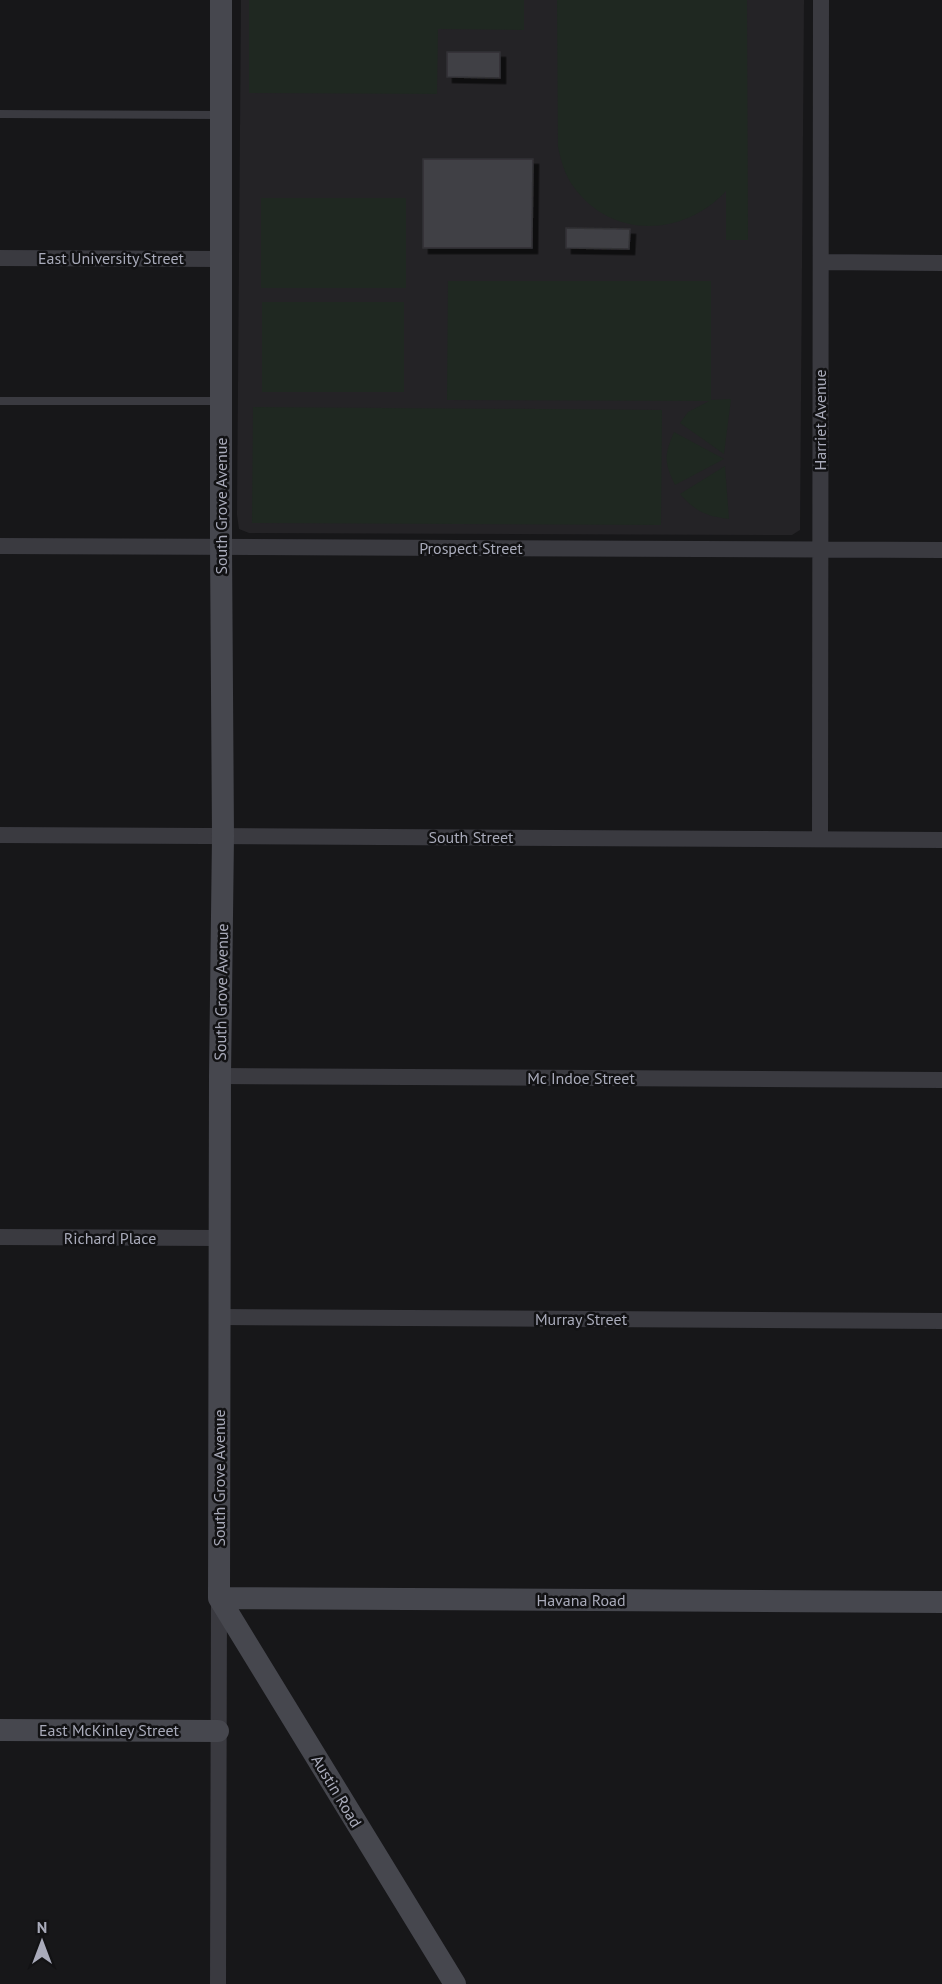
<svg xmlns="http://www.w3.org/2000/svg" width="942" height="1984" font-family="'PT Sans',sans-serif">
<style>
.built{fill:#242326}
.green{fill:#1f2821}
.building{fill:#3f3f44;stroke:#323135;stroke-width:1.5;filter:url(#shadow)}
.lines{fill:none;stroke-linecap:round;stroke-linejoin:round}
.lane{stroke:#3a3a40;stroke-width:8}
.street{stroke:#3a3a40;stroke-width:16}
.secondary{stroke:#46474e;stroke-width:22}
.labels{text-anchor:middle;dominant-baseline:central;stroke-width:5;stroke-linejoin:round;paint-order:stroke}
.street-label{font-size:16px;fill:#a9abba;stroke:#121214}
</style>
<defs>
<filter id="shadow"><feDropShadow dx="5.5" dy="5.5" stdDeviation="0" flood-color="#0009"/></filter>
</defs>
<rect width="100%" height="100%" fill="#171719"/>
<path class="built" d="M 241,0 L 804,0 L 800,530 L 792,535 L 249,533 L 239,529 L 237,515 Z"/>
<path class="green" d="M 249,0 L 524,0 L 524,30 L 438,29 L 437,94 L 249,93 Z
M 557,0 L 747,0 L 748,240 L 726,240 L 726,191 C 684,237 611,240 573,186 C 565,175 561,161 558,147 Z
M 261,198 L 406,198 L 406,288 L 261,288 Z
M 448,281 L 711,281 L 711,400 L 731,399 L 724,454 L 680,423 L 688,412 L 709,401 L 447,400 Z
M 262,302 L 404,302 L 404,392 L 262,392 Z
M 253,407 L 662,410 L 661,525 L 252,523 Z
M 674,432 L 724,459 L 675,485 C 664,462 664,456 674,432 Z
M 725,466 L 729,519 C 706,516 696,512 680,494 Z"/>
<path class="building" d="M 447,52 L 500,52 L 500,78 L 447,77 Z
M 423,159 L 533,159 L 532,248 L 423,248 Z
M 566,228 L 630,229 L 629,249 L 566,248 Z"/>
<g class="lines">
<path class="lane" d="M 0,114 L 221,115
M 0,401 L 219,401"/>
<path class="street" d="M 0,258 L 221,259
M 821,262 L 942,263
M 0,546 L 942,550
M 0,835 L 942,840
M 820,839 L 821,0
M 220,1076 L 942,1080
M 0,1237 L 220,1238
M 220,1317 L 942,1321
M 218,1984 L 219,1598"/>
<path class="secondary" d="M 219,1598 L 220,1076 L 223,836 L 221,547 L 221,0
M 219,1598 L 942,1602
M 219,1598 L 455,1984
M 0,1730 L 218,1731"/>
</g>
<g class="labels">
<g class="street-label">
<text x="111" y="258">East University Street</text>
<text transform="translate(820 420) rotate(-90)">Harriet Avenue</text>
<text transform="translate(221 506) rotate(-90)">South Grove Avenue</text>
<text x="471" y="548">Prospect Street</text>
<text x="471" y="837">South Street</text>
<text transform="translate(221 992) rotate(-89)">South Grove Avenue</text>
<text x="581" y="1078">Mc Indoe Street</text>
<text x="110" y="1238">Richard Place</text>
<text x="581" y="1319">Murray Street</text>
<text transform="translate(219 1478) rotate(-90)">South Grove Avenue</text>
<text x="581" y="1600">Havana Road</text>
<text x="109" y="1730">East McKinley Street</text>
<text transform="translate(337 1791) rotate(59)">Austin Road</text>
</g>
</g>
<g transform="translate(42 1942)" stroke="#121214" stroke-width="4.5" paint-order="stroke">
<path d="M0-4.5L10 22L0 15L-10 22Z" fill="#a9abba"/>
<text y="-9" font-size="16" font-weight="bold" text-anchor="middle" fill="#a9abba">N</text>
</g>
</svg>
